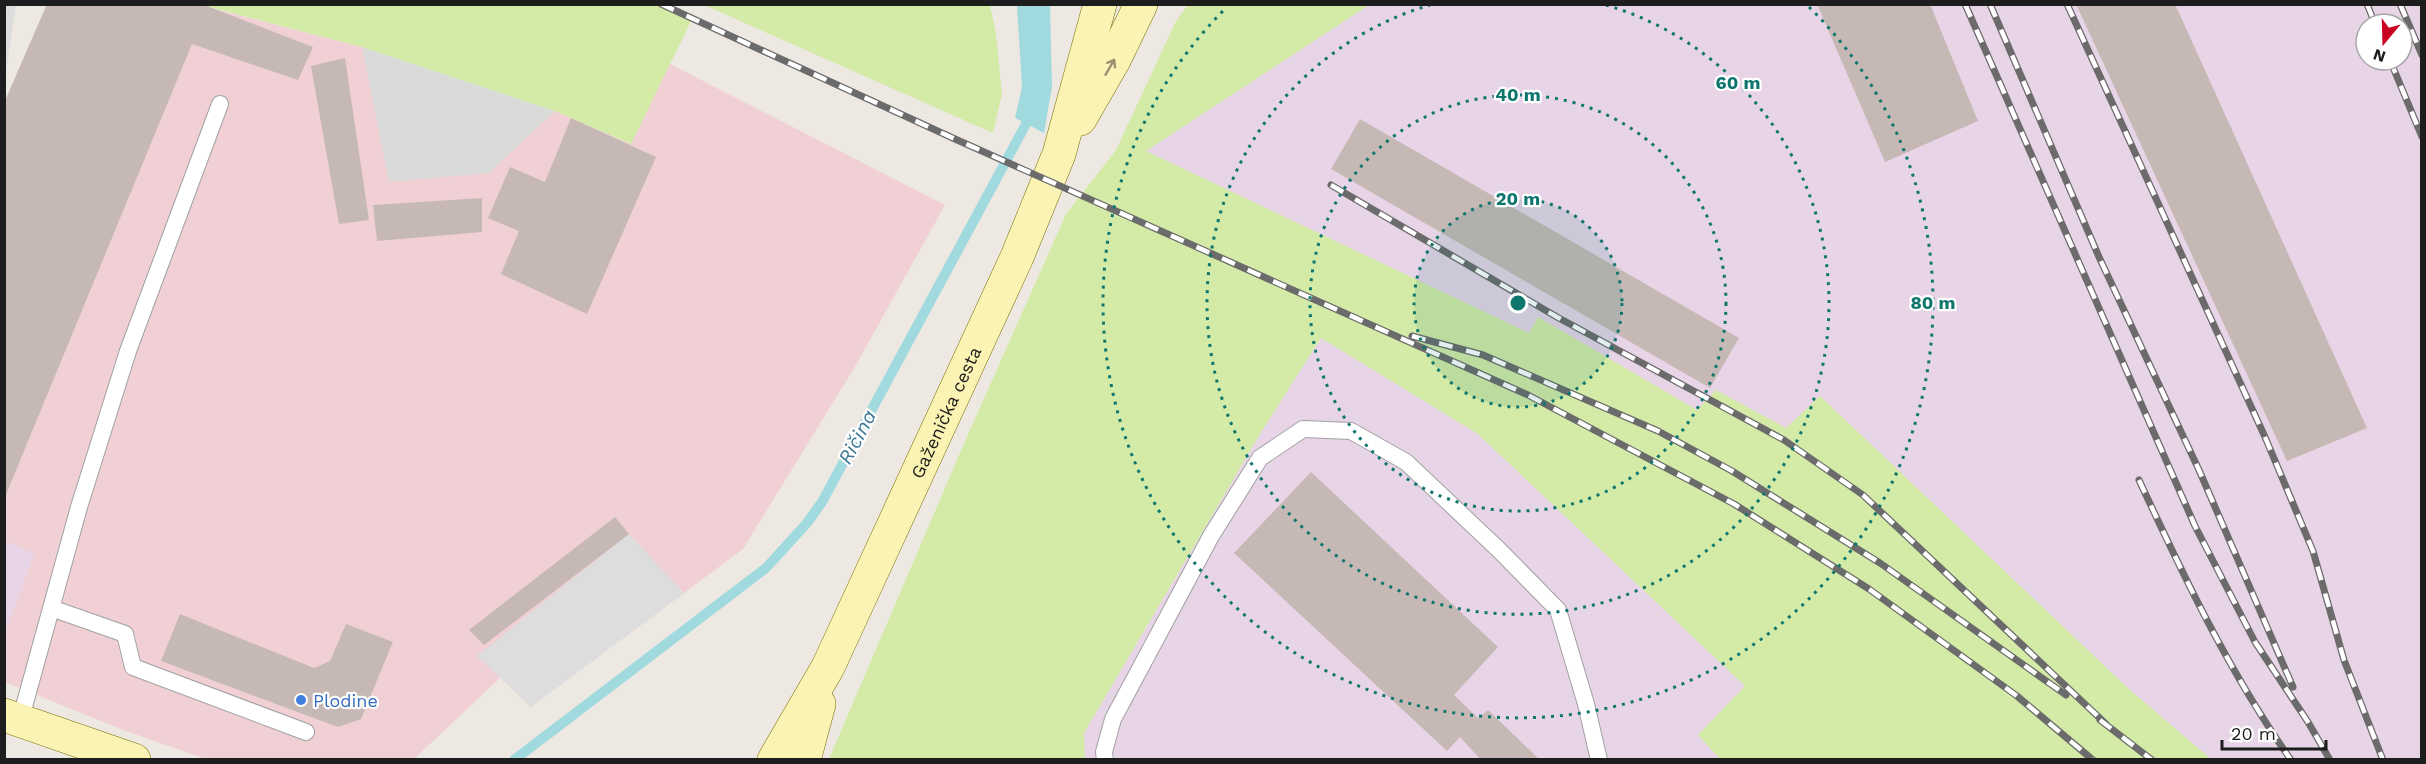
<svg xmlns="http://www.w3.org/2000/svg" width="2426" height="764" font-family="'Work Sans',sans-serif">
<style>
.residential{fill:#dbdada}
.commercial{fill:#f0d0d4}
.industrial{fill:#e8d4e7;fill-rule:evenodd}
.grass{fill:#d3eba6}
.parking{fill:#ddd}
.water{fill:#a1dade}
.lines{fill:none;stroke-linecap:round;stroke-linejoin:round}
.stream{stroke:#a1dade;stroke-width:10}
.building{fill:#c6b9b5}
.service-casing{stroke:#a1a1a1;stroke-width:18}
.secondary-casing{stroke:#757002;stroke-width:34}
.service{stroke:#fff;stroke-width:16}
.secondary{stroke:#fbf3b3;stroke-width:33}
.rail-casing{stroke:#6b6b6b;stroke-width:7}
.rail{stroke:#fff;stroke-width:4.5;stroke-dasharray:14;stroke-linecap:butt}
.oneway{stroke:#979370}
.ring{fill:none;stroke:#0f766e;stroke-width:3;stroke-dasharray:3 6}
.shop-dot{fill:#3f7fe0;stroke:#fff;stroke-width:2}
.labels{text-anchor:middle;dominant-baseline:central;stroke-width:4.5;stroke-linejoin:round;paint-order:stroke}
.street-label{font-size:18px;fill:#1d1d1d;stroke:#fff}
.shop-label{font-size:18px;fill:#366cbe;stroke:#fff;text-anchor:start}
.water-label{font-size:20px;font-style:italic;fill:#3f7996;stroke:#fff}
.centre{fill:#0f766e;stroke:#fff;stroke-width:3}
.ring-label{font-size:18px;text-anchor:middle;font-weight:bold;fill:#0f766e;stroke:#fff;stroke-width:4.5;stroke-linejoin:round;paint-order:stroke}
</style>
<rect width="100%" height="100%" fill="#eee8e2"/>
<path class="residential" d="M 362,47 L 555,111 L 489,173 L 388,182 Z"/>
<path class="commercial" d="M 207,7 L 362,47 L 389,182 L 489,173 L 555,111 L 631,144 L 670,64 L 945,205 L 856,365 L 743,549 L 531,707 L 501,677 L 414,759 L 206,759 L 123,730 L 5,682 L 4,633 L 34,554 L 5,541 L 5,266 Z"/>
<path class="industrial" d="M 1369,5 L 2421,5 L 2421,759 L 2069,759 L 1478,434 L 1746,687 L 1699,735 L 1720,759 L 1085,760 L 1084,733 L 1260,434 L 1321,338 L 1466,426 L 1145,150 ZM 2366,24 L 2402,24 L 2402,60 L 2366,60 Z
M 5,541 L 34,554 L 5,633 Z"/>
<path class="grass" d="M 661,4 L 692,19 L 631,144 L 555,111 L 362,47 L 202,5 Z
M 704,5 L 990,5 L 996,34 L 1002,94 L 993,133 Z
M 1188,5 L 1369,5 L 1146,151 L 1529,333 L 1538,317 L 1697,410 L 1716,390 L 1786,428 L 1820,396 L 2130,690 L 2211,759 L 1720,759 L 1698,735 L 1745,686 L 1478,434 L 1321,338 L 1260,434 L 1084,733 L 1085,759 L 829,759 L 962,448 L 1066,214 L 1116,150 L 1176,21 Z"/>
<path class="parking" d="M 5,4 L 16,5 L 5,78 L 4,5 Z
M 629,534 L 684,593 L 531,707 L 477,656 Z"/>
<path class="water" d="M 1017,5 L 1050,5 L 1052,87 L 1044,133 L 1015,118 L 1022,87 Z"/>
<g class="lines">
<path class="stream" d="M 514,760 L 766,568 L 807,523 L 822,502 L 1026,124 L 1029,112"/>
</g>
<path class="building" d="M 47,4 L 202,4 L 313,47 L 298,80 L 192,44 L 5,497 L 4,103 Z
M 1817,4 L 1930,4 L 1978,121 L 1885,162 Z
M 2076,4 L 2175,4 L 2367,428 L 2287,461 Z
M 345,58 L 369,220 L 339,224 L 311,66 Z
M 571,118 L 656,157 L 587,314 L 501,274 L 519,231 L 488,218 L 510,167 L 545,182 Z
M 1360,119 L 1739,338 L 1710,388 L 1331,169 Z
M 482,198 L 482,232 L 377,241 L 373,205 Z
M 1311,472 L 1498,647 L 1454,695 L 1478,718 L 1488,710 L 1540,760 L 1481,760 L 1460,737 L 1447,751 L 1234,553 Z
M 615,517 L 629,534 L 484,645 L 469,630 Z
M 180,614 L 314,668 L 330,661 L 346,624 L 393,642 L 361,719 L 338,727 L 161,661 Z"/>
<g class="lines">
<defs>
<path id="service" d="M 51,608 L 125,634 L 133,667 L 306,732
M 20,721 L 79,507 L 128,351 L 220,104
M 1105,760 L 1104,752 L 1113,719 L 1211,536 L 1260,458 L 1303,429 L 1351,431 L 1406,462 L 1499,550 L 1558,610 L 1586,704 L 1599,760"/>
<g id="secondary">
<path d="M 1080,119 L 1114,60 L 1141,4"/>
<path d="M 4,715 L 134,760"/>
<path id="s1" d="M 774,760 L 828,667 L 1017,257 L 1059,154 L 1100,4"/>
<path d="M 804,760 L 819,704"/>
</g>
</defs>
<use href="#service" class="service-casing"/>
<use href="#secondary" class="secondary-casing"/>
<use href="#service" class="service"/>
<use href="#secondary" class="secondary"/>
<defs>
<path id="rail" d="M 661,4 L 955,139 L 1528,395 L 1734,504 L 1869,589 L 2017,696 L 2093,760
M 1965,4 L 2195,526 L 2255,642 L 2308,722 L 2330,760
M 1990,4 L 2099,257 L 2199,470 L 2293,687
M 2067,4 L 2265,437 L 2313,551 L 2344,660 L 2383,760
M 2367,4 L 2375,24
M 2400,4 L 2422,55
M 2390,60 L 2422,137
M 1331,185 L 1557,317 L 1784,440 L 1863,495 L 2106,724
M 1412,336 L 1483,355 L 1658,431 L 1732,471 L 1880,563 L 2066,695
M 2139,480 C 2184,577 2229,672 2291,760
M 2100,720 L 2152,760"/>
</defs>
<use href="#rail" class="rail-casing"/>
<use href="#rail" class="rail"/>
</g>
<defs><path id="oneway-shaft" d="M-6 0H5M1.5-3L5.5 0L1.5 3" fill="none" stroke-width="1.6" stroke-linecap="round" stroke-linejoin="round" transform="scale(1.5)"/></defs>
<use class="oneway" href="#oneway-shaft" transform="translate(1110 67) rotate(-60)"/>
<circle cx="1518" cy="303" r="104" fill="#0f766e" fill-opacity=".12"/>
<g class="ring">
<circle cx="1518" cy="303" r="104"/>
<circle cx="1518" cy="303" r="208"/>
<path d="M1606 5A311 311 0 1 1 1430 5"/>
<path d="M1809 7A415 415 0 1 1 1227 7"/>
</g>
<circle class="shop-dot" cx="301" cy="700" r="6"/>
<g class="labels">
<g class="street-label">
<text stroke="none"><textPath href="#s1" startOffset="388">Gaženička cesta</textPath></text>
</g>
<g class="shop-label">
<text x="313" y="700">Plodine</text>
</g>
<g class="water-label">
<text transform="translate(857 437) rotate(-62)">Ričina</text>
</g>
</g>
<circle cx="1518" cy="303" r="9" class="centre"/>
<g class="ring-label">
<text x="1738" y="89">60 m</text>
<text x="1518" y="101">40 m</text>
<text x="1518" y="205">20 m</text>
<text x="1933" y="309">80 m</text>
</g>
<rect width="2426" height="764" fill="none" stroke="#1d1d1d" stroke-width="12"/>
<g transform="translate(2384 42) rotate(199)"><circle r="28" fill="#ffffff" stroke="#a5a5a5" stroke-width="1.5"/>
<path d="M0-4.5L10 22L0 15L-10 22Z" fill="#c90020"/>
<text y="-9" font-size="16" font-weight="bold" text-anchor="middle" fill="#1d1d1d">N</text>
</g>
<path d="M2222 740v9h104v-9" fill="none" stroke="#1d1d1d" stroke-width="3"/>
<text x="2231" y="740" font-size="18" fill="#1d1d1d" stroke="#ffffff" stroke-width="4.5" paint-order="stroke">20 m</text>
</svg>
